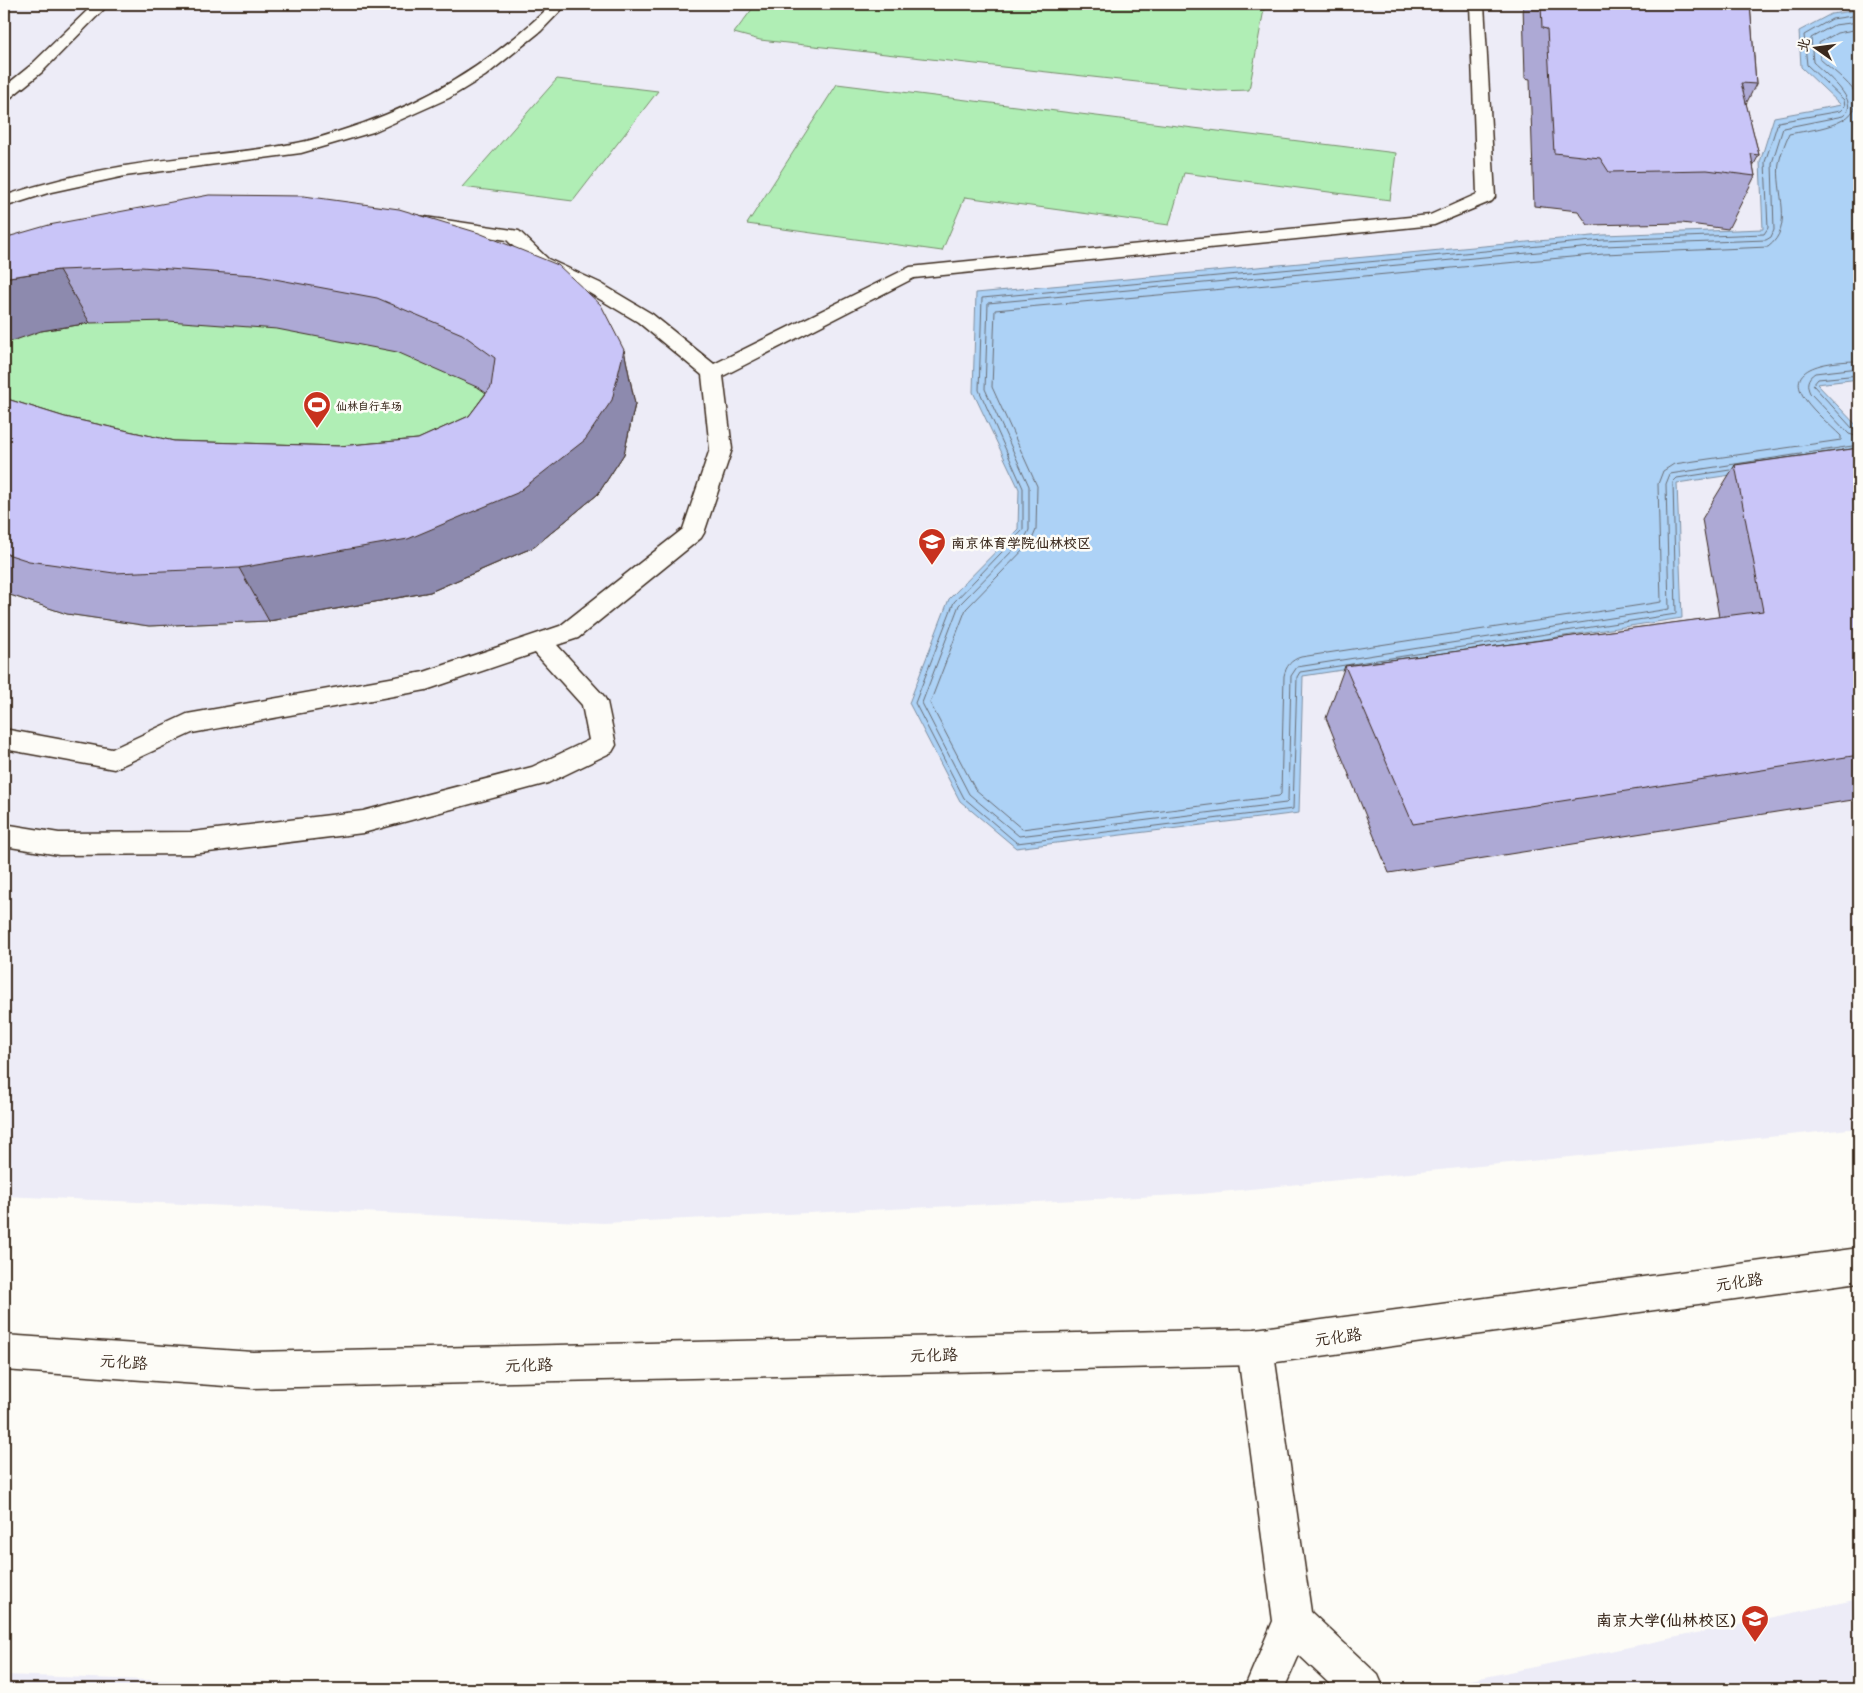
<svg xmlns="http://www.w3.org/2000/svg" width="1863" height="1693" font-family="Mali,'LXGW WenKai TC',sans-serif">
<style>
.built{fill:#edecf7}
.green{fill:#b0eeb5;stroke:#768c6a}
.water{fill:#add2f6;stroke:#7f8fa0}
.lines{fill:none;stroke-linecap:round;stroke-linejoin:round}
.shore{stroke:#696d74;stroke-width:1}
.service-casing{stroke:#3b2a1e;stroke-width:3}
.minor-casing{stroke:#3b2a1e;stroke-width:3}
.tertiary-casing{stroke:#3b2a1e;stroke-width:3}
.path{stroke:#3b2a1e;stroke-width:4;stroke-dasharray:6 5;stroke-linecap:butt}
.service{fill:#fdfcf7;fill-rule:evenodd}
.minor{fill:#fdfcf7;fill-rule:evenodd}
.tertiary{fill:#fdfcf7;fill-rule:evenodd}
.wall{fill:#ada9d5;stroke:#3b2a1e}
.shaded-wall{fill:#8d8aae;stroke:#3b2a1e}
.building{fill:#c9c5f8;stroke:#3b2a1e}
.labels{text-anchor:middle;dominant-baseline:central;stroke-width:5;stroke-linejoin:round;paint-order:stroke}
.far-poi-label{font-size:11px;font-weight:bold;fill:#3b2a1e;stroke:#fdfcf7;text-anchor:start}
.poi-label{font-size:14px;font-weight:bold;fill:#3b2a1e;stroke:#fdfcf7;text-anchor:start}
.near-street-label{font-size:16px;fill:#3b2a1e;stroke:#fdfcf7}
.near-poi-label{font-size:16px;font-weight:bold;fill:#3b2a1e;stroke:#fdfcf7;text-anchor:end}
</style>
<rect width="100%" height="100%" fill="#fdfcf7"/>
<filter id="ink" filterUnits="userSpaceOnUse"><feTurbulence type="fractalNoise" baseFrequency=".02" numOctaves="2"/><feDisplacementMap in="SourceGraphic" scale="10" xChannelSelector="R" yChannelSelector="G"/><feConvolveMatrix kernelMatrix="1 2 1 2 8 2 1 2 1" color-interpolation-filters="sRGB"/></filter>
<g filter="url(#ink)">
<path class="built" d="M 4,4 L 1859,4 L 1859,1128 L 1200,1194 L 604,1223 L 4,1196 Z
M 1859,1599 L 1859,1689 L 1429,1689 L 1442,1686 Z
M 4,1675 L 409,1689 L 4,1689 Z"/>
<path class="green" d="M 756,4 L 1265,4 L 1249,90 L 1218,91 L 760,40 L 734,33 Z
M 557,79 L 658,91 L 573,201 L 462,187 Z
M 837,84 L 1396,153 L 1390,200 L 1184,173 L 1169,225 L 965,197 L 942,251 L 747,224 Z
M 4,302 L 613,359 L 635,404 L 624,454 L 598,494 L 534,547 L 430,592 L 269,621 L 149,626 L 67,614 L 4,593 Z"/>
<path class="water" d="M 1859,10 L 1859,379 L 1817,384 L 1859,428 L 1859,456 L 1677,483 L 1682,618 L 1303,676 L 1299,813 L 1016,848 L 960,801 L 909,703 L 949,599 L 1018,529 L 1019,489 L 973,392 L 976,293 L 1603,235 L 1763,229 L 1760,162 L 1774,117 L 1841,105 L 1801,67 L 1799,31 L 1831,14 Z"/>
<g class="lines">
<path class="shore" d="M 1859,22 L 1834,25 L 1811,38 L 1813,62 C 1824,73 1863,102 1843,116 L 1783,128 L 1772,163 L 1774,230 L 1771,237 L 1766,240 L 1603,246 L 988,303 L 985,389 L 1029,486 L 1029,530 L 1025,538 L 959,605 L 922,703 L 969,794 L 1019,836 L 1286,803 L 1288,801 L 1291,676 L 1297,667 L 1669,609 L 1666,484 L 1670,474 L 1859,445
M 1859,29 L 1837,33 L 1819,43 L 1820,59 C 1831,69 1848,81 1856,94 C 1863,127 1807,130 1789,134 C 1785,143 1781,153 1779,163 C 1775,191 1795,227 1768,247 L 1604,254 L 995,310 L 992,387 L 1037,486 L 1036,530 L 1031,542 L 966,609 L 930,703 L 975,789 L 1022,829 L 1279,796 L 1281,794 L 1284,676 C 1286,666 1291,660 1301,657 L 1661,602 L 1658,484 L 1663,471 L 1674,464 L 1841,440 L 1841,436 C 1829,424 1815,413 1805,399 C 1781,364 1837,361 1859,361
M 1859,368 L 1815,373 C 1807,378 1806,385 1810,393 L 1849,434 L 1859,437
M 1859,375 L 1818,379 L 1813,385 L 1853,429 L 1859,431
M 1730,470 L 1677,478 L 1673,482 L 1676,614 L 1300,672 L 1297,677 L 1293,809 L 1017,843 L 964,798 L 915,703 L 954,602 L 1023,530 L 1023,488 L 979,390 L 982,298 L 1603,240 L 1764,234 L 1768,228 L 1765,162 L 1778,122 L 1840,111 L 1845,106 L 1844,100 L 1807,65 L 1804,35 L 1832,19 L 1859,15"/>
<defs>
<path id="service" d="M 552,4 L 567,4 L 541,31 L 485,76 L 449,98 L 373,132 L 301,153 L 125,176 L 51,192 L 4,207 L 4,196 C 43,183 84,173 125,166 C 182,156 240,154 297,143 C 310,141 324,136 337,132 C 420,107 490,65 552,4 Z
M 1470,4 L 1484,4 L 1495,197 L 1492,201 L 1434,225 L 914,278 L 723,376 L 732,449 L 704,533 L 701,538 L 578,638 L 557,645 L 603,695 L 607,702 L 616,745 L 612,752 L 548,783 L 363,833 L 192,854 L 59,855 L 4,846 L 4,824 L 59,833 L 192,832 L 363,811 L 532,767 L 589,740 L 582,705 L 535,653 L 426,690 L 192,733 L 114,769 L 4,749 L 4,729 L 112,749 L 187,714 L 424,672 L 560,626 L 683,529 L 710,449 L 702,375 L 638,322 L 586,291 L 534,267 L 507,240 L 418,226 L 412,225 L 409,221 L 412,217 L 418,216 L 519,231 L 548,259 L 600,283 L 652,314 L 714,364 L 910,267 L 1430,215 L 1477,194 Z"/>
<path id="minor" d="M 94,4 L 109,4 L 42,72 L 10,98 L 4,100 L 4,87 L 30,66 Z
M 1255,1329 L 1267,1335 L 1273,1347 L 1311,1612 L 1378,1675 L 1384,1689 L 1335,1689 L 1299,1655 L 1284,1689 L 1244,1689 L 1273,1621 L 1237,1347 L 1243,1335 Z"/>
<path id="tertiary" d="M 1859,1248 L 1859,1282 L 1255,1365 L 253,1388 L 4,1370 L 4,1335 L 253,1352 L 1255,1329 Z"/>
</defs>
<use href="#service" class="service-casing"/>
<use href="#minor" class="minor-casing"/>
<use href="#tertiary" class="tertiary-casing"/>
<path class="path" d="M 1442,1686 L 1443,1689"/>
<use href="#service" class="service"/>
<use href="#minor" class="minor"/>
<use href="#tertiary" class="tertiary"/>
</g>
<path class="wall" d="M 1523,4 L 1750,4 L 1756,84 L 1746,104 L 1759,155 L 1753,166 L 1755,176 L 1728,229 L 1682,223 L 1588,225 L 1578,211 L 1534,206 L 1530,79 L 1525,78 Z
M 49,225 L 624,350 L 635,404 L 624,454 L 598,494 L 534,547 L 430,592 L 269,621 L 149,626 L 67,614 L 4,593 L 4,398 L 65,417 L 174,441 L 339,446 L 418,439 L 469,416 L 486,393 L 479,388 L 397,352 L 277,329 L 168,321 L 90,323 L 41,331 Z
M 1859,448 L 1859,799 L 1389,873 L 1326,718 L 1345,666 L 1719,617 L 1702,519 L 1735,465 Z"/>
<path class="shaded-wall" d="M 59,270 L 90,323 L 41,331 L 4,344 L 4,279 L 9,277 Z
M 624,350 L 635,404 L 624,454 L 598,494 L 534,547 L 430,592 L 269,621 L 239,568 Z"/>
<path class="building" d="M 1541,4 L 1750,4 L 1756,84 L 1741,83 L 1759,155 L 1751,154 L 1755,176 L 1707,170 L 1609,172 L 1600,158 L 1554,153 L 1547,29 L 1542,28 Z
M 209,195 L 304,196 L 399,209 L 479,233 L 558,265 L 601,305 L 624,350 L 612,400 L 585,440 L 517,493 L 408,539 L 239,568 L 114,573 L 29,561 L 4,553 L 4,398 L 65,417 L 174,441 L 339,446 L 418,439 L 469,416 L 491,387 L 495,358 L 462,334 L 377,298 L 253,275 L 141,267 L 59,270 L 9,277 L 4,279 L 4,238 L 49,225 Z
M 1859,448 L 1859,755 L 1413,824 L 1345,666 L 1763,611 L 1735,465 Z"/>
</g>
<defs>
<symbol id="stadium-pin" viewBox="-11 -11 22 30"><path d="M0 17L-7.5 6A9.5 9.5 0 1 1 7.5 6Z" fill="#c8321e" stroke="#fdfcf7"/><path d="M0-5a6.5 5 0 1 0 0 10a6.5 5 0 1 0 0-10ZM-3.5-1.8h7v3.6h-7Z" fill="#fff"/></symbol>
<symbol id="university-pin" viewBox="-11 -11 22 30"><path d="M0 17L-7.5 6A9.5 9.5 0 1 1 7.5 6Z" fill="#c8321e" stroke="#fdfcf7"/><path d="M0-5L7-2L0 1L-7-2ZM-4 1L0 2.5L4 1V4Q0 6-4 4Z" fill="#fff"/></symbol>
</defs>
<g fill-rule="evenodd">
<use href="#stadium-pin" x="301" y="389" width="32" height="43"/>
<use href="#university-pin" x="916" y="526" width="32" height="43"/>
<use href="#university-pin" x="1739" y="1603" width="32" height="43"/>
</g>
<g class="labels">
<g class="far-poi-label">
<text x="336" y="405">仙林自行车场</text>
</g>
<g class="poi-label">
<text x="951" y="542">南京体育学院仙林校区</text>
</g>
<g class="near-street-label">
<text transform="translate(1739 1281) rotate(-8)">元化路</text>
<text transform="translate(1338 1336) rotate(-8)">元化路</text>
<text transform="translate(934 1354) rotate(-1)">元化路</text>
<text transform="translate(124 1361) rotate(4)">元化路</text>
<text transform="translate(529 1364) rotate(-1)">元化路</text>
</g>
<g class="near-poi-label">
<text x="1736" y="1619">南京大学(仙林校区)</text>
</g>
</g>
<rect width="1863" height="1693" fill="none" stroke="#fdfcf7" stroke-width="20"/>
<rect x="10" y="10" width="1843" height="1673" fill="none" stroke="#3b2a1e" stroke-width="2" filter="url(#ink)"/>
<g transform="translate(1816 48) rotate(284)" stroke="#fdfcf7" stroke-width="4" paint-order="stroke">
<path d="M0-4L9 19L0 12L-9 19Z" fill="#3b2a1e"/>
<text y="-8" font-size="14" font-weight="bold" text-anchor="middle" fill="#3b2a1e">北</text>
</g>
</svg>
